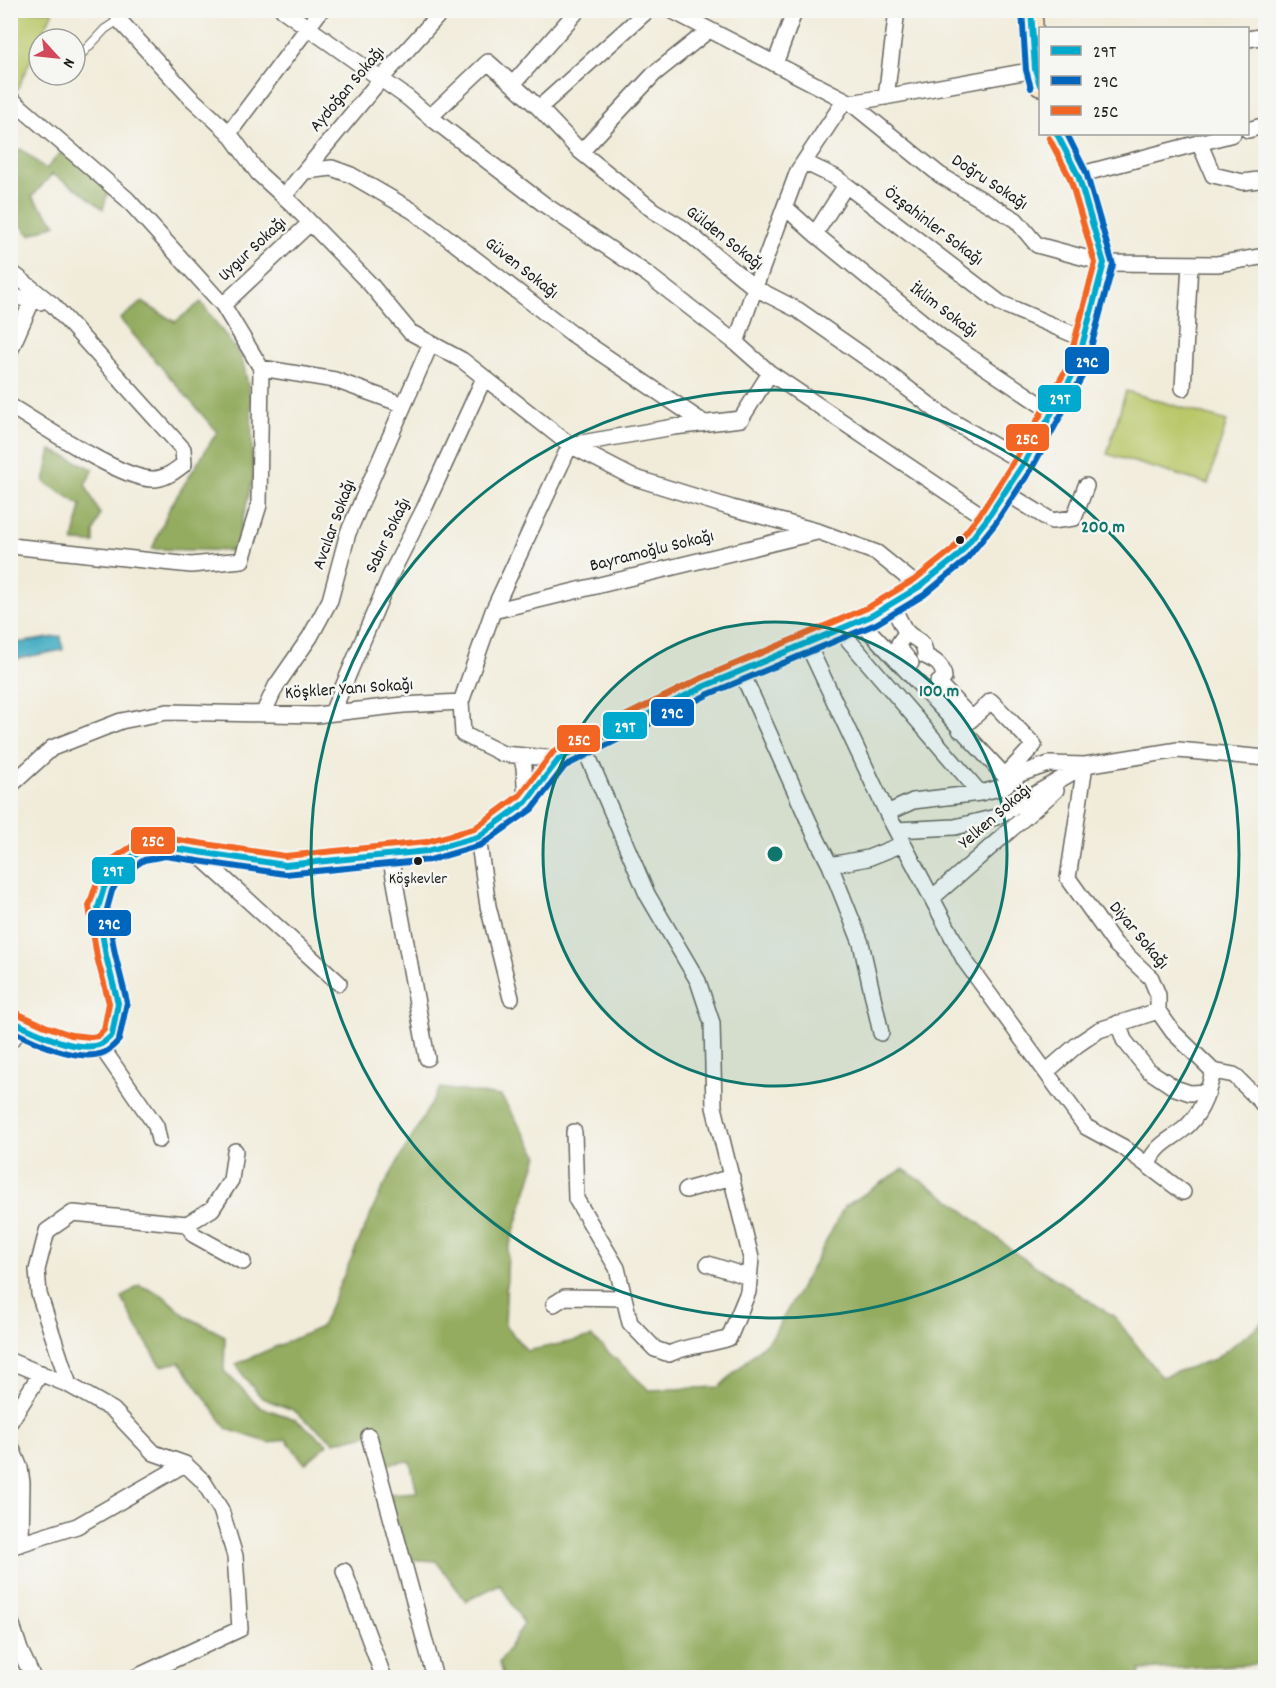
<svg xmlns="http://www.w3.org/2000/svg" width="1276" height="1688" font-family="Dekko,sans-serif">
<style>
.green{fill:#bac86a;stroke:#6b7243;stroke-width:1.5}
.forest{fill:#93ac5e;stroke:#58643d;stroke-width:1.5}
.water{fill:#41abc1;stroke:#2e646e;stroke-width:1.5}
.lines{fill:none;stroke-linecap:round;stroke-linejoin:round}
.lane-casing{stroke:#67655e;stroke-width:10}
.street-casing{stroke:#67655e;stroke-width:18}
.secondary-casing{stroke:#67655e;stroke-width:24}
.lane{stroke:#fff;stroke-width:8}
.street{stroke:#fff;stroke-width:15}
.secondary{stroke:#fde5c5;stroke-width:21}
.bus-1-casing{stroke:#f6f6f2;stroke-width:10}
.bus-2-casing{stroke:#f6f6f2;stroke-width:10}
.bus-3-casing{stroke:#f6f6f2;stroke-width:10}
.bus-1{stroke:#00a9ce;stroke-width:6}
.bus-2{stroke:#0065bd;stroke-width:6}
.bus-3{stroke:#f26522;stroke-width:6}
.ring{fill:none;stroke:#0f766e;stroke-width:3}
.bus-dot{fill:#1c1c1c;stroke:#f6f6f2;stroke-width:2}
.labels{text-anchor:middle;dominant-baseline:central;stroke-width:5;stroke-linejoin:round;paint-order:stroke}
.bus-label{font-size:16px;fill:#1c1c1c;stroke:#f6f6f2}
.street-label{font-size:18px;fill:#1c1c1c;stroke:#f6f6f2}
.centre{fill:#0f766e;stroke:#f6f6f2;stroke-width:3}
.ring-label{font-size:18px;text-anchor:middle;font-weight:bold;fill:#0f766e;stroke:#f6f6f2;stroke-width:5;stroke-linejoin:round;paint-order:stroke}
.line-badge{stroke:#f6f6f2;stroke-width:2}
.badge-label{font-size:16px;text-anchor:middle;font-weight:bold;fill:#fff}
</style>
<rect width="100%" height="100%" fill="#f6f6f2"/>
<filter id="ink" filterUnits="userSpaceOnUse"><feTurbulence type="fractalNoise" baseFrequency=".0167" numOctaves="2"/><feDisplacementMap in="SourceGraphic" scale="12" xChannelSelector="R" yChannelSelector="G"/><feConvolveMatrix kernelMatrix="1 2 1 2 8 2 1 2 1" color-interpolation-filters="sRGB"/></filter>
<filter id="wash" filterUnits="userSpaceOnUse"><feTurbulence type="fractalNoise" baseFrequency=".008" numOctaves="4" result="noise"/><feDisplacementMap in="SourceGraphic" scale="24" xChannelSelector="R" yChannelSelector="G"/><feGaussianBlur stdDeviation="1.35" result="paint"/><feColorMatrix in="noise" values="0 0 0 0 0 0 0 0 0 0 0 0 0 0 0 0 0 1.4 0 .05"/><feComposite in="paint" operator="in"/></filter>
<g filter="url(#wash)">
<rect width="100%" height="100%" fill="#f1ecda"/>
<path class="green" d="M 10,11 L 53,11 L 17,90 L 11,84 Z
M 1126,391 L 1227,421 L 1208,484 L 1107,454 Z"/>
<path class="forest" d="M 21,149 L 46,169 L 62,151 L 110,185 L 103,209 L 79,190 L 52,174 L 32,197 L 56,224 L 30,235 L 11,215 L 11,153 Z
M 142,302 L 175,322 L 201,302 L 242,358 L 251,398 L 253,478 L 235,551 L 152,549 L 170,507 L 217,432 L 120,319 Z
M 51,450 L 94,469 L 85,484 L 100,514 L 94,532 L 94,543 L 73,542 L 81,505 L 44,482 Z
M 440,1088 L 501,1096 L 538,1155 L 508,1251 L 505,1325 L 527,1351 L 592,1337 L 649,1390 L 719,1387 L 772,1337 L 820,1253 L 844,1207 L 903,1169 L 951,1200 L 1018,1255 L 1115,1317 L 1161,1377 L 1215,1359 L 1265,1321 L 1265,1669 L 1262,1664 L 1140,1670 L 1139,1678 L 503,1677 L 499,1663 L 524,1624 L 500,1584 L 466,1601 L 436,1561 L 406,1559 L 388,1494 L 417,1492 L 410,1461 L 381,1465 L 372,1434 L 334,1442 L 293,1410 L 262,1398 L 245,1378 L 236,1364 L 321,1327 L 381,1191 Z
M 139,1285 L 162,1295 L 186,1316 L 225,1336 L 224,1371 L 260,1407 L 295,1419 L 328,1444 L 305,1464 L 286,1439 L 270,1443 L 227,1429 L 180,1362 L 161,1366 L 136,1326 L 122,1298 Z"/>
<path class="water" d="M 61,636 L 63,650 L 11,660 L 11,644 Z"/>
</g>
<g filter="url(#ink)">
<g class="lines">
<defs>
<path id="lane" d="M 76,60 L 105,29 L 119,20"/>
<path id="street" d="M 123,10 L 119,20 L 190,97 L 229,133 L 258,173 L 292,204 L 371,285 L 410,332 L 462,360 L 570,445 L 632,477 L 732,508 L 820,532 L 877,553 L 919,587
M 283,10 L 408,98 L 430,117 L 545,205 L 647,274 L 736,343 L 770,373 L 987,519
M 671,10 L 851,103 L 1040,69
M 1248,39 L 1266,36
M 775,64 L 795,10
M 513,84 L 578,10
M 886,97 L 897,10
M 10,98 L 127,199 L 223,305 L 261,368 L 259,505 L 242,560 L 191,565 L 20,547 L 10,545
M 851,103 L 940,175 L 1016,220 L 1037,245 L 1104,263 L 1217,264 L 1266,256
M 539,108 L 648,10
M 430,117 L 488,62 L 539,108 L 581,152 L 654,211 L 681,227 L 755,288 L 798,310 L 881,368 L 945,417 L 1024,463
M 1248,130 L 1266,125
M 229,133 L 321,10
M 1199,142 L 1213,175 L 1243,182 L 1266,179
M 581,152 L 654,74 L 709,30
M 804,162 L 835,177 L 846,185
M 306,171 L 332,168 L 351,175 L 413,211 L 571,333 L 704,423
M 1078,175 L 1233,134
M 284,196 L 381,79 L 443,10
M 786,208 L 815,234 L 846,185 L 1000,303 L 1084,339
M 815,234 L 942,338 L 1052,412
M 10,271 L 53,305 L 183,449 L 184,464 C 175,471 164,480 151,479 C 117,477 42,425 10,406
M 10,296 L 40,302
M 223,305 L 310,223
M 736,343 L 755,287 L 798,171 L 845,100
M 10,351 L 32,301
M 261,368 L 335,380 L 404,405
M 1183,388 L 1190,264
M 1005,492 L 1052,521 L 1074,518 L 1086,486
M 891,604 C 896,612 900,622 905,630 C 914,642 925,637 925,656 C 936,661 943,665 944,678 L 938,683 L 972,719
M 493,611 L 817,532
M 860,621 L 1005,776 L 1034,745 L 991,701 L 960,730
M 839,629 L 980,793
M 906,633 L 899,643 L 899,648 L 911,663
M 807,643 L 887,813 L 965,961 L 1086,1127 L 1123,1147 L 1183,1192
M 741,671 L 814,833 L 830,865 L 861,943 L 881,1033
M 332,713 L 390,576 L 424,509 L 484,378
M 263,714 L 276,686 L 310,637 L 330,600 L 348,533 L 431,343
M 521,756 L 524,767 L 526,802
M 559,759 L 503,754 L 463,734 L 461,702 L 493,611 L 570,445 L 674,427 L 741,419 L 770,373
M 10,786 L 52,748 L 121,721 L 167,712 L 316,715 L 403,705 L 461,702
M 887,813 L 913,801 L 980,793 L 1003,787 L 1020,774 L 1049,764 L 1085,765
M 896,830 L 955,827 L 996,817 L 1085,765 L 1178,750 L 1266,758
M 478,837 L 488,906 L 511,998
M 195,852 L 339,983
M 390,855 L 427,1058
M 830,865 L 868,858 L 903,844
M 932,898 L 1056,790
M 1118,1023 L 1124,1040 L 1148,1070 L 1175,1088 L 1190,1093 L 1208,1092
M 10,1041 L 24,1027
M 100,1045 L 156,1126 L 159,1140
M 1213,1071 L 1234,1075 L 1261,1102 L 1266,1109
M 1046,1072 L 1077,1045 L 1099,1030 L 1158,1011 L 1158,995 L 1151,978 L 1115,944 L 1068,878 L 1085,765
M 574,1132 L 576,1199 L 617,1268 L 630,1323 L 655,1349 L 669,1354 C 688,1345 709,1345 729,1338 L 748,1292 L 751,1258 L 714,1107 L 712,1023 L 698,981 L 647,894 L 584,747
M 1147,1165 C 1159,1143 1166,1143 1184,1129 C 1201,1115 1209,1091 1213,1071 L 1173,1032 L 1158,1011
M 686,1190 L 732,1177
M 187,1224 L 194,1235 L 243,1262
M 708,1264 L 749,1277
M 554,1304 L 565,1297 L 624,1298
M 10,1361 L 69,1385 L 113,1410 L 154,1453 L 185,1464 L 203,1481 L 221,1510 L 235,1556 L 240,1629 L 134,1678
M 69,1385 L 39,1294 L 37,1270 L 47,1231 L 73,1213 L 187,1224 L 212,1209 L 231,1180 L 235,1151
M 10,1422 L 41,1373
M 369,1436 L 435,1678
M 10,1444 L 20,1468 L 22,1483 L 21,1544
M 10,1547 L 77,1526 L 185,1464
M 344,1571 L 384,1678
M 10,1619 L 20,1650 L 33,1678"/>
<path id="secondary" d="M 1031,10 L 1035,69 L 1040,85
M 10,1020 C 29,1030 82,1054 101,1044 C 105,1042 109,1037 112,1035 L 118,1003 L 106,956 L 98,908 L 104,888 L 114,869 L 141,851 L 165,847 L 285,865 L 428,851 L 478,837 L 526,802 L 559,759 L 705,686 L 871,616 L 919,587 L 958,556 L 987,519 L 1024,463 L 1076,369 L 1104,263 L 1078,175 L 1057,134"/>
</defs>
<use href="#lane" class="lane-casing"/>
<use href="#street" class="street-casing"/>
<use href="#secondary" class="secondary-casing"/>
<use href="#lane" class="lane"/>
<use href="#street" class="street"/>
<use href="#secondary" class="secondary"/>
<defs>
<path id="bus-1" d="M 1031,10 L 1035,69 L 1040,85
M 10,1020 C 31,1031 78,1054 101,1044 C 105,1042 109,1038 112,1035 L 118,1003 L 106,956 L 98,908 L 104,888 L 114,869 L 141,851 L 165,847 L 285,865 L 428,851 L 478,837 L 526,802 L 559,759 L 705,686 L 871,616 L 919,587 L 958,556 L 987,519 L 1024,463 L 1076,369 L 1104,263 L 1078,175 L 1057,134"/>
<path id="bus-2" d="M 1022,11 L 1026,70 L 1031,88
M 10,1030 C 34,1042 79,1064 105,1052 C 110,1050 115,1044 119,1040 L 127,1002 L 115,954 L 107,909 L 112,891 L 121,875 L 144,860 L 165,856 L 285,874 L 430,860 L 481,845 L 532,809 L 565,766 L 709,694 L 876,624 L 924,595 L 964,562 L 995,524 L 1032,468 L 1084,373 L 1113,265 L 1086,172 L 1067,134"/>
<path id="bus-3" d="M 14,1012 L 45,1026 L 71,1035 L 91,1037 L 98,1036 L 104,1030 L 109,1003 L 97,957 L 89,906 L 96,885 L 107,863 L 137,843 L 165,838 L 285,856 L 426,842 L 474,829 L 520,795 L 554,751 L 702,678 L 867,608 L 914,580 L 952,550 L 980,514 L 1016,458 L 1068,366 L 1095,263 L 1070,178 L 1049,138"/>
</defs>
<use href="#bus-1" class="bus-1-casing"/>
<use href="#bus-2" class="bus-2-casing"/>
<use href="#bus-3" class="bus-3-casing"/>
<use href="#bus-1" class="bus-1"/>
<use href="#bus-2" class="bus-2"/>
<use href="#bus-3" class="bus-3"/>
</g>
</g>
<circle cx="775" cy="854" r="232" fill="#0f766e" fill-opacity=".12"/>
<g class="ring">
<circle cx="775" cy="854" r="232"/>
<circle cx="775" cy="854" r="464"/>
</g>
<g class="bus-dot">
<circle cx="960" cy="540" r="5"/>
<circle cx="418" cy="861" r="5"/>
</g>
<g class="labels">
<g class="bus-label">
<text x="418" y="879">Köşkevler</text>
</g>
<g class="street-label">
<text transform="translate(348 90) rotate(-50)">Aydoğan Sokağı</text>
<text transform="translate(989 183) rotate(33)">Doğru Sokağı</text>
<text transform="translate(933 227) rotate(37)">Özşahinler Sokağı</text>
<text transform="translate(724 239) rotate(38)">Gülden Sokağı</text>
<text transform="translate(253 250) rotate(-43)">Uygur Sokağı</text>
<text transform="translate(521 269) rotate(38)">Güven Sokağı</text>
<text transform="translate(943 311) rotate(37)">İklim Sokağı</text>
<text transform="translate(335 525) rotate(-70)">Avcılar Sokağı</text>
<text transform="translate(389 536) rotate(-64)">Sabır Sokağı</text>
<text transform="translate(652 552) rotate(-14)">Bayramoğlu Sokağı</text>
<text transform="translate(349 690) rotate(-4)">Köşkler Yanı Sokağı</text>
<text transform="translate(996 817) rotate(-41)">Yelken Sokağı</text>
<text transform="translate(1138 936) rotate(50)">Diyar Sokağı</text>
</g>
</g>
<circle cx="775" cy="854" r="9" class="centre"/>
<g class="ring-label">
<text x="1103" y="532">200 m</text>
<text x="939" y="696">100 m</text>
</g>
<g class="line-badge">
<rect x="1064" y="346" width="46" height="29" rx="6" fill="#0065bd"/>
<rect x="1037" y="384" width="45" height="29" rx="6" fill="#00a9ce"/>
<rect x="1005" y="423" width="45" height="29" rx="6" fill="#f26522"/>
<rect x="650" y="698" width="45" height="29" rx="6" fill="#0065bd"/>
<rect x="602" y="711" width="46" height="29" rx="6" fill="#00a9ce"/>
<rect x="556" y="724" width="45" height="29" rx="6" fill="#f26522"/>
<rect x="130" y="826" width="46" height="29" rx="6" fill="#f26522"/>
<rect x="91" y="856" width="45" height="29" rx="6" fill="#00a9ce"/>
<rect x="87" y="909" width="45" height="28" rx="6" fill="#0065bd"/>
</g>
<g class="badge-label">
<text x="1087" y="367">29C</text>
<text x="1060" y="404">29T</text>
<text x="1027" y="444">25C</text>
<text x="672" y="718">29C</text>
<text x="625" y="732">29T</text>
<text x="579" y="745">25C</text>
<text x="153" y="846">25C</text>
<text x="113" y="876">29T</text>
<text x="109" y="929">29C</text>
</g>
<rect width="1276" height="1688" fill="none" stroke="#f6f6f2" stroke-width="36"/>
<rect x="1039" y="27" width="210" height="108" fill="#f6f6f2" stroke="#9f9f9c" stroke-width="1.5"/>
<rect x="1051" y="46" width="30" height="9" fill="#00a9ce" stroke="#9f9f9c" stroke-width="1.5"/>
<text x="1093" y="57" font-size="18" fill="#1c1c1c">29T</text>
<rect x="1051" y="76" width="30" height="9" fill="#0065bd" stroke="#9f9f9c" stroke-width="1.5"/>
<text x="1093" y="87" font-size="18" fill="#1c1c1c">29C</text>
<rect x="1051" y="106" width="30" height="9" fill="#f26522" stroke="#9f9f9c" stroke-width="1.5"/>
<text x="1093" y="117" font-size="18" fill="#1c1c1c">25C</text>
<g transform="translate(57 57) rotate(117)"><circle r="28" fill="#f6f6f2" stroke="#9f9f9c" stroke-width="1.5"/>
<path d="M0-4.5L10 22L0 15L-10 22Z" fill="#d1495b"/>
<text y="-9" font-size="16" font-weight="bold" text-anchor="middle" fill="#1c1c1c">N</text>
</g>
</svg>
